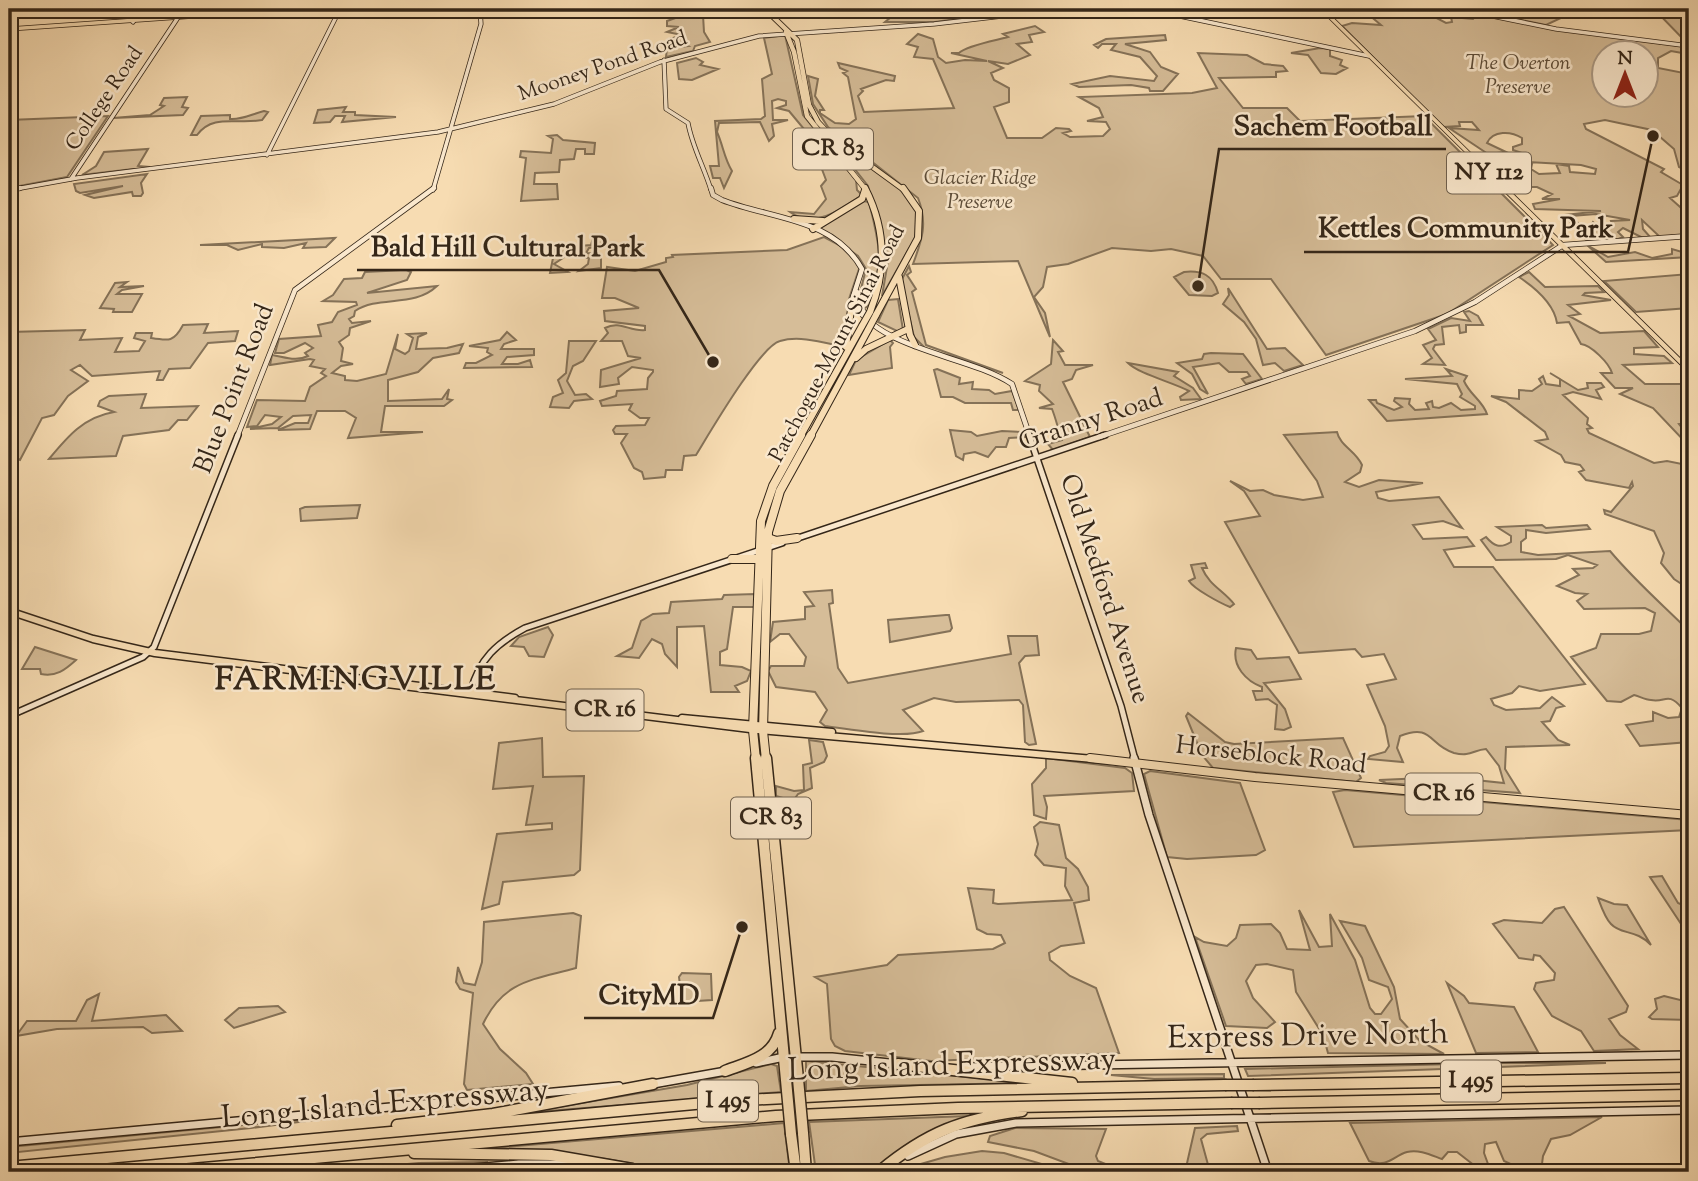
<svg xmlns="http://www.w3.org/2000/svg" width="1698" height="1181" font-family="'Sorts Mill Goudy',serif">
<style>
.green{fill:#d6bd98;stroke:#857258;stroke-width:2;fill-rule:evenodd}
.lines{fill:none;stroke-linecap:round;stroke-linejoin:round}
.secondary-far3-casing{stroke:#342618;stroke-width:5}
.secondary-far2-casing{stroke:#342618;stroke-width:6}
.secondary-far1-casing{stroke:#342618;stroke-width:8}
.secondary-casing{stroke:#342618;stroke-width:10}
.primary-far3-casing{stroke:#342618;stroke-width:5}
.primary-far2-casing{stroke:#342618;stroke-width:6}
.primary-far1-casing{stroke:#342618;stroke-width:9}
.primary-casing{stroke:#342618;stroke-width:10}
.highway-far3-casing{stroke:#342618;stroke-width:6}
.highway-far2-casing{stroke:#342618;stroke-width:8}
.highway-far1-casing{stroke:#342618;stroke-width:10}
.highway-casing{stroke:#342618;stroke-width:13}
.secondary-far3{stroke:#fae8cd;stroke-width:3.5}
.secondary-far2{stroke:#fae8cd;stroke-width:4.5}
.secondary-far1{stroke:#fae8cd;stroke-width:5}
.secondary{stroke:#fae8cd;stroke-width:7}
.primary-far3{stroke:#f7dcb2;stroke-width:3.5}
.primary-far2{stroke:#f7dcb2;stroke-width:4.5}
.primary-far1{stroke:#f7dcb2;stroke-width:6}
.primary{stroke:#f7dcb2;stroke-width:8}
.highway-far3{stroke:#f7dcb2;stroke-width:4.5}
.highway-far2{stroke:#f7dcb2;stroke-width:6}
.highway-far1{stroke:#f7dcb2;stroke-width:8}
.highway{stroke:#f7dcb2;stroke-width:10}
.highway-bridge-far1-casing{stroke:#342618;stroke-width:8;stroke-linecap:butt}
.highway-bridge-casing{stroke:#342618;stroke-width:13;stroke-linecap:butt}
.highway-bridge-far1{stroke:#f7dcb2;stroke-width:6}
.highway-bridge{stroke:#f7dcb2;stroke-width:10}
.labels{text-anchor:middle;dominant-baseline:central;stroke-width:5;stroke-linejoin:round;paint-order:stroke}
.far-park-label{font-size:21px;font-style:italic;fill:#5c4c38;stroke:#fae8cd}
.far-street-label{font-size:21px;fill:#342618;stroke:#fae8cd}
.shield{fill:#fae8cd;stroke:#6f604e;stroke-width:2}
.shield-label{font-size:24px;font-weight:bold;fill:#342618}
.street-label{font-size:26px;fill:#342618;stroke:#fae8cd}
.near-street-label{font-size:32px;fill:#342618;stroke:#fae8cd}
.district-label{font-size:33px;font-weight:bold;letter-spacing:2px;fill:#342618;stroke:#fae8cd}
.leader{fill:none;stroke:#342618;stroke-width:2.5}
.callout-dot{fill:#342618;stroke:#fae8cd;stroke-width:2.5}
.callout-label{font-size:28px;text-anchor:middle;font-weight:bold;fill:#342618;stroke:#fae8cd;stroke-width:5;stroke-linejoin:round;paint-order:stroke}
</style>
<rect width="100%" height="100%" fill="#f7dcb2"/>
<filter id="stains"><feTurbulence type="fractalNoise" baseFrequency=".00286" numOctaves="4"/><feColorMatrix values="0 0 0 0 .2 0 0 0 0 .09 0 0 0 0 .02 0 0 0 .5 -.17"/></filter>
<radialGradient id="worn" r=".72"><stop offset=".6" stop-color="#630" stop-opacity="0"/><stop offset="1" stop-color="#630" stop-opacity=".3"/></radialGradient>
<path class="green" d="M 680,9 L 757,9 L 762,13 L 703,15 L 704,32 L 710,42 L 695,46 L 693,51 L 666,57 L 667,48 L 688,46 L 678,41 L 667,40 L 682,35 L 667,32 L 679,27 L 667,26 L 667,21 L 681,16 Z
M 901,9 L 984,15 L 935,22 L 885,22 Z
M 1362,9 L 1407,10 L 1412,14 L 1427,13 L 1446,23 L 1452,22 L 1451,17 L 1473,19 L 1478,13 L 1549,28 L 1688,47 L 1688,54 L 1671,51 L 1658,58 L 1658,68 L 1689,74 L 1689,172 L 1679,167 L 1674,149 L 1652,130 L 1605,120 L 1584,124 L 1586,129 L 1664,169 L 1661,172 L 1683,185 L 1677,196 L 1670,198 L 1689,215 L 1689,234 L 1660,237 L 1642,220 L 1643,229 L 1651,238 L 1643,238 L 1623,228 L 1618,232 L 1623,237 L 1616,240 L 1604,229 L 1613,226 L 1611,221 L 1630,220 L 1596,214 L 1571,216 L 1584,229 L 1589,229 L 1593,222 L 1613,241 L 1587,241 L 1564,215 L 1601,211 L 1535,209 L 1533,204 L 1560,199 L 1542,199 L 1552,194 L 1537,187 L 1516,187 L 1506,171 L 1532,164 L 1531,169 L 1539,174 L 1560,173 L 1556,164 L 1569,166 L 1570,172 L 1595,174 L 1596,169 L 1581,165 L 1528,162 L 1506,170 L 1501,163 L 1528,160 L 1525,154 L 1513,150 L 1513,147 L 1522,144 L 1522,138 C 1511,131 1493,130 1487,143 L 1506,152 L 1488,154 L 1449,128 L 1479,130 L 1472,122 L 1459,122 L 1460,126 L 1443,127 L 1436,121 L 1342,26 L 1352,23 L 1381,25 ZM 1604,52 L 1646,52 L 1646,94 L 1604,94 Z
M 1490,9 L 1689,10 L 1689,32 L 1685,33 L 1687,38 L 1684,40 L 1656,11 L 1602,11 L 1565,16 L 1546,25 L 1486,13 Z
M 1035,26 L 1044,32 L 1029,35 L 1032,42 L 1017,44 L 1030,55 L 1008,64 L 988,61 L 1003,68 L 991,73 L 994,80 L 1009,88 L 1009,102 L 994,107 L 1007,138 L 1042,138 L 1056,128 L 1069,129 L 1071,131 L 1063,133 L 1070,137 L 1103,136 L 1110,129 L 1106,122 L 1087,121 L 1103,117 L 1099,108 L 1079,97 L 1192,93 L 1217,88 L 1198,53 L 1247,55 L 1264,64 L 1283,66 L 1287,71 L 1276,72 L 1276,77 L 1219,78 L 1243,108 L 1287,108 L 1300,121 L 1424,116 L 1553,245 L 1447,314 L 1326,355 L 1271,279 L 1221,279 L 1203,256 L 1171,249 L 1151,251 L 1112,248 L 1068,264 L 1047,267 L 1043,287 L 1034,297 L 1045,313 L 1050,337 L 1018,261 L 913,264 C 922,240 928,223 918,198 L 828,127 L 813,104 L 808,76 L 818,79 L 815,96 L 824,110 L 820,110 L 820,113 L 835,123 L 849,124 L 856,119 L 848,77 L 843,73 L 847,71 L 840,68 L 838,63 L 895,76 L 894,81 L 886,80 L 861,89 L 863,91 L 858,96 L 864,112 L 954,108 L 933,59 L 914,57 L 918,47 L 907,44 L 918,34 L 933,39 L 938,57 L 946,63 L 965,60 L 987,61 L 951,53 L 959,53 C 967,45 998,40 1008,37 L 1003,34 Z
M 785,35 L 803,115 L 856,180 L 857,190 L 862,195 C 842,209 814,230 790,212 L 814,214 L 826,199 L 821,186 L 826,180 L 809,135 L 789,111 L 777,108 L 786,105 L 786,101 L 778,99 L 772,101 L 773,120 L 788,120 L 772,124 L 774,136 L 769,141 L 760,122 L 719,123 L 717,132 C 723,145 724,158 732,171 L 724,188 L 720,178 L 713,178 L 710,166 L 719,166 L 715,121 L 761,119 L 765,116 L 762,79 L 772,74 L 764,38 Z
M 1165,35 L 1166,40 L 1125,44 L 1150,52 L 1161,67 L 1178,74 L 1163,91 L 1150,91 L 1149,88 L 1131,85 L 1079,87 L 1072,84 L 1110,76 L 1154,81 L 1157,76 L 1140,57 L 1111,50 L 1116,44 L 1102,44 L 1098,48 L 1094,45 L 1106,39 Z
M 1320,48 L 1330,49 L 1330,56 L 1342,60 L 1340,65 L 1347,68 L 1336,74 L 1321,73 L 1308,55 L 1291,53 Z
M 696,58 L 703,62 L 700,65 L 718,69 L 692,80 L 679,79 L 677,63 Z
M 187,97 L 182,107 L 188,108 L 183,115 L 113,118 L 150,115 L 164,106 L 160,105 L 164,98 Z
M 346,107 L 343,112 L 355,112 L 355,115 L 396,117 L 342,122 L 345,116 L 335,116 L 330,122 L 314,123 L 318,110 Z
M 264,111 L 268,112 L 262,120 C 238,125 213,113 197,135 L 191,135 L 201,116 L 230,115 L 230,119 C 242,120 252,114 264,111 Z
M 108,116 L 67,177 L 9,188 L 9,120 Z
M 557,135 L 563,140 L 595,143 L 594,154 L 585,154 L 585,149 L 576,149 L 574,159 L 560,160 L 559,172 L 535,173 L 534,184 L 557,184 L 558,199 L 521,201 L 526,158 L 520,157 L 521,151 L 551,153 L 553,139 L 548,136 Z
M 148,149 L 138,166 L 150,167 L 82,175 L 96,166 L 104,152 Z
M 859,159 C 880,173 914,186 920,214 C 921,222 915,237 913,247 L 910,247 L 882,296 L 888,261 L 886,247 L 882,247 L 868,186 L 850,163 L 851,160 Z
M 147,174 L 141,183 L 143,193 L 141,196 L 133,196 L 132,192 L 94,198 L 85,195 L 123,186 L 80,193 L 76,191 L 74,184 Z
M 863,201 L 869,202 C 875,226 894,296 863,309 L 858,300 L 866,269 L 858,256 L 819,228 Z
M 602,237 L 602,246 L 589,248 L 586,253 L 601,254 L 601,268 L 579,271 L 588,264 L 589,258 L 566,256 L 554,264 L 568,272 L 550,273 L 555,248 L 591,245 L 593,238 Z
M 824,237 L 841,246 L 860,266 L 849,299 L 851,322 L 845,347 C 825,343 800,335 780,341 C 760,346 709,434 696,455 L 684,456 L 682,470 L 666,470 L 665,477 L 644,479 L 642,472 L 634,468 L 621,443 L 627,434 L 615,434 L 613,430 L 616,426 L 645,425 L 649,418 L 640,418 L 629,410 L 632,404 L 602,406 L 600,401 L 616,396 L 617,391 L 647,389 L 648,378 L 653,372 L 653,370 L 632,367 L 618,378 L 619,384 L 600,387 L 601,370 L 641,358 L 628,356 L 622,341 L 601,341 L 608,333 L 605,328 C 620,320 630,332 645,330 L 645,326 L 605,321 L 604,311 L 639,308 L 615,298 L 602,298 L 607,267 L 635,271 L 666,262 L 666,258 L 673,257 L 672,255 L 787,250 Z
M 335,238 L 326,247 L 303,248 L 306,243 L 284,248 L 262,247 L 262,244 L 238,250 L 227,245 L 200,245 Z
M 1587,245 L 1608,257 L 1635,252 L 1652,258 L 1672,254 L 1672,249 L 1689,254 L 1689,257 L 1606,262 Z
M 909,266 L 911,272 L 907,275 L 916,289 L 912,292 L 926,345 L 1003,373 L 925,348 L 914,337 L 901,281 Z
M 406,270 L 411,272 L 407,280 L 367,293 L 437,286 C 414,308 379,295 355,311 L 354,316 L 349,319 L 352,323 L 371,321 L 350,328 L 349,335 L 339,342 L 343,348 L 341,361 L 353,364 L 341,366 L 332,373 L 345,376 L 345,380 L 357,381 L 386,374 L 398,334 L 395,349 L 405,354 L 409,351 L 413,338 L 407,334 L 427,333 L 418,337 L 416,349 L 447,348 L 463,344 L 459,353 L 433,358 L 418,372 L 388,380 L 388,401 L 442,399 L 449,389 L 447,399 L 452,400 L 444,406 L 385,406 L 381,432 L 423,432 L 348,438 L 356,418 L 345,411 L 317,411 L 310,429 L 278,430 L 295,423 L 308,423 L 311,415 L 293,416 L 278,428 L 250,429 L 272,424 L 281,417 L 265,415 L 257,426 L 247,427 L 257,400 L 305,401 L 310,387 L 326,376 L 321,373 L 325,369 L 310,366 L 314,360 L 310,359 L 270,365 L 272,355 C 285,357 296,362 308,356 L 305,353 L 313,348 L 305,343 L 284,353 L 275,353 L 279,339 L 321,336 L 318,325 L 332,322 L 338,312 L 357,305 L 356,302 L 323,301 L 333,295 L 344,279 L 362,278 L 365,272 Z
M 1184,272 C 1202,270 1213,275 1218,293 L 1212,296 L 1189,295 L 1174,277 Z
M 1529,272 L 1545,287 L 1598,286 L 1604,292 L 1585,293 L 1583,295 L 1611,300 L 1568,305 L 1580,314 L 1569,316 L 1600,333 L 1644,331 L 1658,347 L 1634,348 L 1634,354 L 1664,356 L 1672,363 L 1623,365 L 1645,384 L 1685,384 L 1689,387 L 1689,423 L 1679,424 L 1689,437 L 1689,446 L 1653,408 L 1620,394 L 1633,388 L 1615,388 L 1601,373 L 1612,373 C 1609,363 1591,345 1581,344 L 1569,322 L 1557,323 C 1554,304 1534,287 1519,277 Z
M 1689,274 L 1689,308 L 1636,312 L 1604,281 Z
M 127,282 L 120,287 L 144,286 L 122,290 L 117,294 L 142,294 L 132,312 L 113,312 L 114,309 L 100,308 L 115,283 Z
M 1228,288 L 1267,349 L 1285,348 L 1303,365 L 1284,371 L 1275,363 L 1263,365 L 1256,339 L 1244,322 L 1223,304 L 1229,295 Z
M 898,299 L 903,330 L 899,332 L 878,322 L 888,300 Z
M 1469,311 L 1478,316 L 1483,325 L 1466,325 L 1466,332 L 1460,333 L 1459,325 L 1442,327 L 1444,344 L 1435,345 L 1433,349 L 1445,365 L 1423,364 L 1432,358 L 1423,345 L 1436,340 L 1428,329 L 1451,318 L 1470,321 L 1464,312 Z
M 208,324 L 204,333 L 238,331 L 235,341 L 208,343 L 190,368 L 169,369 L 163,380 L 157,380 L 160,371 L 92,376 L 80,365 L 71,370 L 88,381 L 68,396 L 54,415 L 42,418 L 20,460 L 9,455 L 9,332 L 85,330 L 80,340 L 122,338 L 115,352 L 139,351 L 145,341 L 134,338 L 136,333 L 152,333 L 151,338 C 169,341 174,342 183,325 Z
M 507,332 L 516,340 L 504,344 L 501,349 L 534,349 L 534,355 L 507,357 L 502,364 L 518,364 L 530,360 L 532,367 L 464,368 L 466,363 L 476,363 L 492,355 L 487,352 L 488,348 L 469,346 L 500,340 Z
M 890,340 L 893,343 L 890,347 L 892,368 L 849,375 L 856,360 Z
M 1053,340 L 1063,351 L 1058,352 L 1065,365 L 1093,365 L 1076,370 L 1072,379 L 1063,382 L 1090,437 L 1053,450 L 1048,444 L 1062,440 C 1058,429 1056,419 1052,409 L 1039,408 L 1053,404 L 1039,391 L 1040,385 L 1025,381 L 1051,364 Z
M 569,341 L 596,341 L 583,361 L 573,366 L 567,381 L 575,395 L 586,394 L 592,399 L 574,401 L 569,408 L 550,407 L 553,397 L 563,393 L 558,380 L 566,373 Z
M 1211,353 L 1243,354 L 1262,379 L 1246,384 L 1242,379 L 1250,376 L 1247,372 L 1229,372 L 1219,363 L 1193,367 L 1208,394 L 1200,389 L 1192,374 L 1177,363 L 1202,359 L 1204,354 Z
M 1128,363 L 1178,372 L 1174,376 L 1193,388 L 1201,399 L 1181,400 L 1180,397 L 1189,391 C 1172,382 1139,374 1128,363 Z
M 937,369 L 960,378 L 959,384 L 973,382 L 972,389 L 989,390 L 995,394 L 1012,391 L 1019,410 L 1013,410 L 1011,403 L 965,403 L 953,397 L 941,397 L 934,370 Z
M 1446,369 L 1467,376 L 1464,381 C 1470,395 1482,400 1487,414 L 1387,421 L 1369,400 L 1376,400 L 1377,403 L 1394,410 L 1402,407 L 1394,401 L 1395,398 L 1410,399 L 1409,404 L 1415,410 L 1429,409 L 1426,403 L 1432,401 L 1433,407 L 1439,408 L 1451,403 L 1461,410 L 1475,409 L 1475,406 L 1460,397 L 1462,394 L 1457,384 L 1405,379 L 1452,376 Z
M 1550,373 L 1578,390 L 1588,388 L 1587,383 L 1601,383 L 1604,387 L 1596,390 L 1601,399 L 1573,392 L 1563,395 L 1588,418 L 1587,424 L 1592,428 L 1587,429 L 1589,433 L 1654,463 L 1667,461 L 1687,465 L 1683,494 L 1689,522 L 1689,589 L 1674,579 L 1661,563 L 1664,553 L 1654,531 L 1605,514 L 1604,510 L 1611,512 L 1633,486 L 1632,482 L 1629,488 L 1586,480 L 1579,472 L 1584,470 L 1580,465 L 1565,462 L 1561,455 L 1536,441 L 1548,439 L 1545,432 L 1506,402 L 1491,396 L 1519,399 L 1519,390 L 1532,391 L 1542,384 L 1539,379 L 1543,376 L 1546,384 L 1560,386 L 1560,379 Z
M 146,394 L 141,408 L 198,406 L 187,420 L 178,420 L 169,430 L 123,436 L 116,456 L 49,459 C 68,436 84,417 114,412 L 98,406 L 100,401 L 109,396 Z
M 950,430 L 971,432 L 977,436 L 1002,431 L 1024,432 L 1026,437 L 1009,438 L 1006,447 L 996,447 L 988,457 L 975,452 L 964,454 L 963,460 L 956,456 Z
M 1337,432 C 1340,446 1356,451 1362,465 L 1360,472 L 1345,482 L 1359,487 L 1379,480 L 1423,483 L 1376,492 L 1378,498 L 1389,501 L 1439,497 L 1462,528 L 1443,521 L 1413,525 L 1423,539 L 1467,537 L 1474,546 L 1444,550 L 1454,567 L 1493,567 L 1585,684 L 1540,691 L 1519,686 L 1512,693 L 1491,699 L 1494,705 L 1506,710 L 1540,708 L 1552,697 L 1564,706 L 1556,708 L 1550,721 L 1542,722 L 1558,740 L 1570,745 L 1506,747 L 1505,769 L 1520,793 L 1386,783 L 1379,780 L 1447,777 L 1504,783 L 1499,766 L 1486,749 C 1473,750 1471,757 1454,753 C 1428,745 1433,723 1400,736 L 1397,748 L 1403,762 L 1368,759 L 1370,756 L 1385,752 L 1389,746 L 1385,726 L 1367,685 L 1396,679 L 1384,654 L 1362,657 L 1355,649 L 1299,653 L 1225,522 L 1260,516 L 1244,491 L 1230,481 L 1250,491 L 1263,490 L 1274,495 L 1303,500 L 1323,497 L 1317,481 L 1284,435 Z
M 360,505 L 357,518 L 301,521 L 300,509 L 305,507 Z
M 1542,525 L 1546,528 L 1587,525 L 1590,529 L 1546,533 L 1526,530 L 1526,538 L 1521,542 L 1521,552 L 1538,555 L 1610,551 C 1635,581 1663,605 1689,631 L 1689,742 L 1640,746 L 1626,725 L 1653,721 L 1653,712 L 1668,718 L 1679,717 L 1682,708 C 1667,691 1666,703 1651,700 C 1645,700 1639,696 1634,695 L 1621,702 L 1607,701 L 1571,657 L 1596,648 L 1601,634 L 1639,634 L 1651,631 L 1655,613 L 1645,608 L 1584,609 L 1577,601 L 1587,594 L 1575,593 L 1557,586 L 1579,575 L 1573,569 L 1593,568 L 1597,565 L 1568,555 L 1556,559 L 1496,560 L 1481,540 L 1486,537 C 1494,546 1500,549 1511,542 L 1511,536 L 1497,527 Z
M 1205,563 L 1207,568 L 1202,568 C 1209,585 1224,591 1234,604 L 1230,607 C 1220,603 1194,589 1189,581 L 1195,578 L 1191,565 Z
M 832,590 L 833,603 L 829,604 L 838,668 L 848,683 L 1011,654 L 1008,636 L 1037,636 L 1039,655 L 1025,656 L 1019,663 L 1036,744 L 1029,745 L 1025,742 L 1023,705 L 1019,700 L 956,702 L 934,698 L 903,710 L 923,731 C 903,739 848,729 825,726 L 820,722 L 827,710 L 815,692 L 776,687 L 768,671 L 771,666 L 804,666 L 806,657 L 789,634 L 780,634 L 770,642 L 773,622 L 805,619 L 805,607 L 814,606 L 804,592 Z
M 755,594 L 755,607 L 733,607 L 727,649 L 720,652 L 720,665 L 742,667 L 751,671 L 747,681 L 735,686 L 739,692 L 711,692 L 704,626 L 677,627 L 677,667 L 665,654 L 662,644 L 652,639 L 639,658 L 617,656 L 632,648 L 641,621 L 653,614 L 669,613 L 671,602 L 722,599 L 724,595 Z
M 946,615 L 949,615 L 952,628 L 950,631 L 890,642 L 888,620 Z
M 548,627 L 553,635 L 544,657 L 529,656 L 524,647 L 511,646 L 519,637 Z
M 35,647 L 76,660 C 65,670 56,677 41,674 L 40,669 L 22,669 Z
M 1236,648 L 1251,650 L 1257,659 L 1289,657 L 1301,679 L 1264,683 L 1285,709 L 1291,727 L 1284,730 L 1275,729 L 1277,705 L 1268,699 L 1256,700 L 1253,691 L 1262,691 L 1262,687 C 1246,681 1232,666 1236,648 Z
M 1188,713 L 1225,742 L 1234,744 L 1343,738 L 1361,778 L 1356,782 L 1213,768 L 1202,755 L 1186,716 Z
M 542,738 L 543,777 L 584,776 L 580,870 L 574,875 L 503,882 L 499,904 L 482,909 L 497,834 L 552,829 L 552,823 L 526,825 L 533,786 L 493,789 L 499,743 Z
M 809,740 L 823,742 L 827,756 L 824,762 L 810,768 L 812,788 L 798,794 L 793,801 L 776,796 L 776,786 L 794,791 L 804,790 L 803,765 L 812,763 Z
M 1046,758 L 1125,768 L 1132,773 L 1134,791 L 1044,796 L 1047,807 L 1046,819 L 1034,815 L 1032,784 L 1046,768 Z
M 1150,771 L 1240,783 L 1265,850 L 1256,855 L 1187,859 L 1167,857 L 1144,774 Z
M 1345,790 L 1689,820 L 1689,830 L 1354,847 L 1333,792 Z
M 1040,822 L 1059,825 L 1066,858 L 1078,869 L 1088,887 L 1089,900 L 1074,903 L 1084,943 L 1061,946 L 1049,953 L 1050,960 L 1070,976 L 1096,988 L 1119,1053 L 931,1061 L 845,1051 L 835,1046 L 831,1039 L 827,984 L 815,977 L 887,965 L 898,955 L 993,949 L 1005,943 L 1001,935 L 987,934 L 977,929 L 968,888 L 994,890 L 993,903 L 998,904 L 1072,900 L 1065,886 L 1066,868 L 1044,865 L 1035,855 L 1038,844 L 1034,827 Z
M 1662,876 L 1678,903 L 1689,908 L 1689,936 L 1650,877 Z
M 1598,898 L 1614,904 L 1627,905 L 1651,945 C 1636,929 1621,935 1611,924 C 1605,918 1601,906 1598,898 Z
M 1564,907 L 1628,1006 L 1626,1012 L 1609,1019 L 1620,1035 L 1638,1049 L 1594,1051 L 1581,1031 L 1552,1016 L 1534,989 L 1536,983 L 1554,980 L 1555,973 L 1540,956 L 1534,955 L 1533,960 L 1519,958 L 1493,924 L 1504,920 L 1542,923 L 1555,909 Z
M 1299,910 L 1319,947 L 1332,946 L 1330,914 L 1355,960 L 1370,1008 L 1375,1014 L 1381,1014 L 1392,999 L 1388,987 L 1369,980 L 1362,958 L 1340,921 L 1365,926 L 1394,987 L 1400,1019 L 1420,1041 L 1444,1054 L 1328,1053 L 1323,1035 L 1296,992 L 1293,970 L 1267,964 L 1256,965 L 1246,981 L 1253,998 L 1275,1022 L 1267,1028 L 1226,1026 L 1195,937 L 1204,942 L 1227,946 L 1236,938 L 1240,925 L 1271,924 L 1280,933 L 1287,949 L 1310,950 Z
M 573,913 L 581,916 L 576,968 C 533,980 504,980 483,1024 L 500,1049 L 526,1073 L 533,1084 L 467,1090 L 464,1084 L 473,993 L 460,989 L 456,982 L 458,967 L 464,983 L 475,985 L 482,962 L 484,922 Z
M 682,973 L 711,974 L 712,1000 L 682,1002 L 679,977 Z
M 1447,983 L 1464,996 L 1469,1003 L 1514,1007 L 1538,1052 L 1476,1053 Z
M 99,994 L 92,1021 L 166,1015 L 182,1031 L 152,1033 L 143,1027 L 57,1029 L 16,1036 L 27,1021 L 76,1021 L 87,1000 Z
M 1664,996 L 1684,1001 L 1689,996 L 1689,1020 L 1652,1019 L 1649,1017 L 1657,1009 L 1655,999 Z
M 278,1006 L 285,1012 L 234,1028 L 225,1020 L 239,1008 Z
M 806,1061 L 1027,1083 L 860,1086 L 806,1091 Z
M 1497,1063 L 1606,1063 L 1248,1076 L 1245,1069 Z
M 771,1064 L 777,1066 L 781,1092 L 523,1113 L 687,1085 Z
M 1224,1074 L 1224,1078 L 1154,1079 L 1111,1075 Z
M 361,1114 L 251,1128 L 9,1153 L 9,1147 Z
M 968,1116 L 927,1134 L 870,1172 L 816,1172 L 809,1122 Z
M 1602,1117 L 1570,1135 L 1551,1139 L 1543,1156 L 1541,1172 L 1526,1171 L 1504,1161 L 1496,1142 L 1485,1144 L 1484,1153 L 1488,1164 L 1475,1166 L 1457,1152 L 1448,1152 L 1442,1159 C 1431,1155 1419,1149 1407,1152 C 1393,1156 1388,1168 1369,1161 L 1350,1123 Z
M 784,1123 L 790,1172 L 681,1172 L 606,1159 L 494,1148 Z
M 1237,1126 L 1238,1131 L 1207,1134 L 1201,1139 L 1210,1172 L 1185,1172 L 1195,1128 Z
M 1015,1128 L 1106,1129 L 1096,1156 L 1098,1161 L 1125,1172 L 1090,1172 L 1034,1151 L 988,1142 L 990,1136 Z
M 982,1151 L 1004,1153 L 1069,1172 L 893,1172 L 945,1157 Z
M 488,1162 L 377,1172 L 313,1172 L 419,1163 Z"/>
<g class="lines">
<defs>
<path id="secondary-far3" d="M 1146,9 L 1369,56
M 1458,9 L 1556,29 L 1689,46
M 133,22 L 142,9
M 664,60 L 666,109 L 688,123 C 692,146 704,167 711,190
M 267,155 L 340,9
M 71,179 L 177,19
M 10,190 L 77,178 L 438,132 L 554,104 L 660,62 L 759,36 L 934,24 L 1063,9
M 433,190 L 481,24 L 480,9"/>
<path id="secondary-far2" d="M 711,188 L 713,195 L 722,200 C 770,219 833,217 862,269 L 852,300 C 878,351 966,354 1012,384 L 1030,437
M 9,190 L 20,188
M 857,292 L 858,306 L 870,318
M 237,437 L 295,290 L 434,188
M 1099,437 L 1415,331 L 1475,302 L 1563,245 L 1689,236"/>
<path id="secondary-far1" d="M 1029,435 L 1121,706 L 1135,760
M 795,539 L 1105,435
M 471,691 C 479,659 497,643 525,628 L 782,543
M 9,716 L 143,657 L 154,647 L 238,435"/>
<path id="secondary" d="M 1134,758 L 1149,815 L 1268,1172
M 794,1057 L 832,1057 L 899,1064
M 756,1063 L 784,1057
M 965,1067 L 1689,1055
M 653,1084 L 726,1071
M 9,1142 L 619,1086
M 908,1156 L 956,1134 L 1016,1123 L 1689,1110
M 630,1169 L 649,1172
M 429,1172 L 519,1164 L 572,1164"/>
<path id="primary-far3" d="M 1322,9 L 1506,190
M 9,29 L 296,9"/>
<path id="primary-far2" d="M 1504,188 L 1689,370"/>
<path id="primary-far1" d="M 9,611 L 93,639 L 155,653 L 515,698
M 306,674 L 758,730 L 1105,760
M 682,718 L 832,732"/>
<path id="primary" d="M 1090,758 L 1255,777 L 1689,815"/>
<path id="highway-far3" d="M 765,9 L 797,40 L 809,105 L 818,122 L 834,139 L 904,190
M 786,32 L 794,52 L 807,116 L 866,190"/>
<path id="highway-far2" d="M 865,188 C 886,229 887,270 870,312
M 794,219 L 823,221
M 813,229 L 862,199 L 865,190
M 899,277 L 910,335 L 915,345
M 876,315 L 918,238 L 919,211 L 903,188
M 846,347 L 852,302
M 856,358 L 866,349 L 908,329
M 800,437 L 862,326
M 810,437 L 868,330"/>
<path id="highway-far1" d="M 768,538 L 776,541 L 797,538
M 732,559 L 759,559
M 756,760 L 753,730 L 761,521 L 773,486 L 801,435
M 766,760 L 763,731 L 768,532 L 780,491 L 811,435"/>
<path id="highway" d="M 756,758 L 786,1080
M 766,758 L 798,1079
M 898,1064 L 1072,1083
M 725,1071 C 746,1063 772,1058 779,1033
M 1254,1085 L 1689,1078
M 1260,1103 L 1689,1095
M 397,1125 L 493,1114 L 653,1084
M 803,1133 L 806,1172
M 791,1134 L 796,1172
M 414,1153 L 551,1155 L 632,1169
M 9,1167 L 727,1101 L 920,1091 L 1225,1085
M 880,1171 C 927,1132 962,1119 1022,1111
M 159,1172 L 776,1116 L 958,1108 L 1231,1103"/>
</defs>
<use href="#secondary-far3" class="secondary-far3-casing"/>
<use href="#secondary-far2" class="secondary-far2-casing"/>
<use href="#secondary-far1" class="secondary-far1-casing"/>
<use href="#secondary" class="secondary-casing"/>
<use href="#primary-far3" class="primary-far3-casing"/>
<use href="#primary-far2" class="primary-far2-casing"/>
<use href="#primary-far1" class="primary-far1-casing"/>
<use href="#primary" class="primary-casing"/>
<use href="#highway-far3" class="highway-far3-casing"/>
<use href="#highway-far2" class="highway-far2-casing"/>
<use href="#highway-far1" class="highway-far1-casing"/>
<use href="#highway" class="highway-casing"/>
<use href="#secondary-far3" class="secondary-far3"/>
<use href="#secondary-far2" class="secondary-far2"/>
<use href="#secondary-far1" class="secondary-far1"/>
<use href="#secondary" class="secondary"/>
<use href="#primary-far3" class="primary-far3"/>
<use href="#primary-far2" class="primary-far2"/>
<use href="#primary-far1" class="primary-far1"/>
<use href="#primary" class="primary"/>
<use href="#highway-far3" class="highway-far3"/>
<use href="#highway-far2" class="highway-far2"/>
<use href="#highway-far1" class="highway-far1"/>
<use href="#highway" class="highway"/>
<defs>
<path id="highway-bridge-far1" d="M 862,326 L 870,312
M 868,330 L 876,315"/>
<path id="highway-bridge" d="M 798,1079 L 803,1133
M 786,1080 L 791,1134
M 1225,1085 L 1254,1085
M 1231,1103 L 1260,1103"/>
</defs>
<use href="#highway-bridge-far1" class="highway-bridge-far1-casing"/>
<use href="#highway-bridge" class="highway-bridge-casing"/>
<use href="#highway-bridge-far1" class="highway-bridge-far1"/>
<use href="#highway-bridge" class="highway-bridge"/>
</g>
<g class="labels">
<g class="far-park-label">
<text x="1518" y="64">The Overton<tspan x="1518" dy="24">Preserve</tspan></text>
<text x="980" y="179">Glacier Ridge<tspan x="980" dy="24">Preserve</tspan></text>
</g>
<g class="far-street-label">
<text transform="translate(603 67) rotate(-19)">Mooney Pond Road</text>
<text transform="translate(105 99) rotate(-56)">College Road</text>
<text transform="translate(838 344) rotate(-62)">Patchogue-Mount Sinai Road</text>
</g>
<g class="shield">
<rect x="793" y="128.5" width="80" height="41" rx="5"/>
<rect x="1447" y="152.5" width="84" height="41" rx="5"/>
<rect x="566.5" y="689.5" width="77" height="41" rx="5"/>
<rect x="1405.5" y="773.5" width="77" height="41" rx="5"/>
<rect x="731" y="797.5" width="80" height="41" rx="5"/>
<rect x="1441" y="1060.5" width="60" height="41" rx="5"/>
<rect x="698" y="1080.5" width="60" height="41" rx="5"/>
</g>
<g class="shield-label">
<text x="833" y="149">CR 83</text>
<text x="1489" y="173">NY 112</text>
<text x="605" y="710">CR 16</text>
<text x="1444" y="794">CR 16</text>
<text x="771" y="818">CR 83</text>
<text x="1471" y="1081">I 495</text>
<text x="728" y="1101">I 495</text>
</g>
<g class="street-label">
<text transform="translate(235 389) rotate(-69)">Blue Point Road</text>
<text transform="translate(1091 421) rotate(-18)">Granny Road</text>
<text transform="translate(1104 589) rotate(72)">Old Medford Avenue</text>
<text transform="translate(1271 756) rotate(6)">Horseblock Road</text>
</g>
<g class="near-street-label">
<text transform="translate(1308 1037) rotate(-1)">Express Drive North</text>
<text transform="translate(952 1066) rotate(-2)">Long Island Expressway</text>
<text transform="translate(385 1105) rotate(-5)">Long Island Expressway</text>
</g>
<g class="district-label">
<text x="356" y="681">FARMINGVILLE</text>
</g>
</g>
<path class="leader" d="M1198 286L1219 149H1446M1653 136L1628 252H1304M713 362L659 270H357M742 927L713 1018H584"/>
<g class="callout-dot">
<circle cx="1198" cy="286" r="7"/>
<circle cx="1653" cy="136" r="7"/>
<circle cx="713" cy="362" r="7"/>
<circle cx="742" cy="927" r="7"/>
</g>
<g class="callout-label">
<text x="1333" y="135">Sachem Football</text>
<text x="1466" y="237">Kettles Community Park</text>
<text x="508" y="256">Bald Hill Cultural Park</text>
<text x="649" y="1004">CityMD</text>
</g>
<rect width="1698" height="1181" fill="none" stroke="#f7dcb2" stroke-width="35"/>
<rect x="10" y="10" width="1677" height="1160" fill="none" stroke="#342618" stroke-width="3.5"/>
<rect x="18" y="18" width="1663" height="1146" fill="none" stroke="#342618" stroke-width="2"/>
<g transform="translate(1625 74)"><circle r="33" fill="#fae8cd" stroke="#ab9a85" stroke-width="2"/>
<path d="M0-5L12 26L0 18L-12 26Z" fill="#8f2418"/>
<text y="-10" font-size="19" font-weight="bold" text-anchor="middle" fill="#342618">N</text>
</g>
<rect width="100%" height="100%" filter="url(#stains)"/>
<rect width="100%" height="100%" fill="url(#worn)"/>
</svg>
